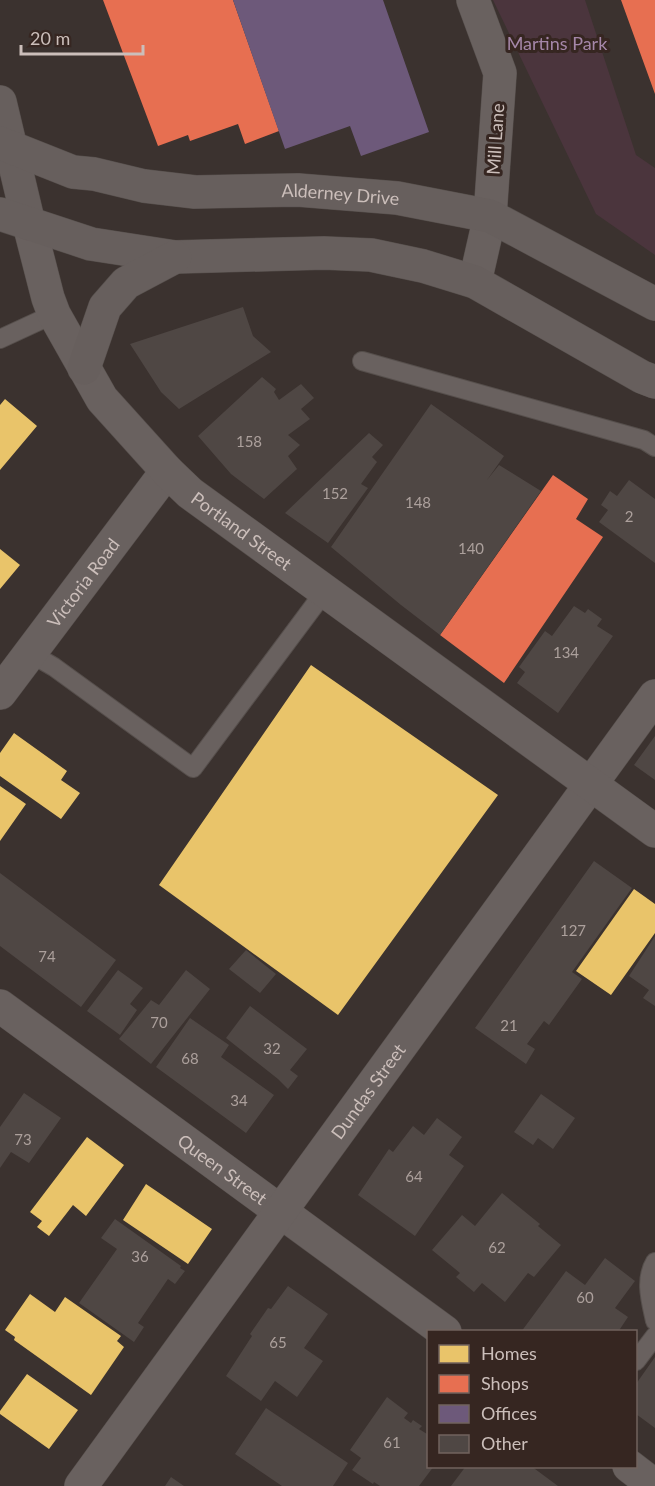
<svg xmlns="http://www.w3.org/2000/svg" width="655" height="1486" font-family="Lato,sans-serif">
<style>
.green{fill:#4b353d}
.homes{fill:#e9c46a}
.shops{fill:#e76f51}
.offices{fill:#6d597a}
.building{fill:#4f4744}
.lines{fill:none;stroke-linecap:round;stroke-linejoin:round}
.service-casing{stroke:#564f4c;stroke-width:20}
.minor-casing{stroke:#564f4c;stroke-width:34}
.tertiary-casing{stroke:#564f4c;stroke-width:34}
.secondary-casing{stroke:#564f4c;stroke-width:34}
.service{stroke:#69615f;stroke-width:18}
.minor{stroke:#69615f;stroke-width:33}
.tertiary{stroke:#69615f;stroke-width:33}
.secondary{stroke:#675f5d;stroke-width:33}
.labels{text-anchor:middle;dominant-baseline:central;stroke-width:6;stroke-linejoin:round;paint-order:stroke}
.number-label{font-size:15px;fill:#aca09c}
.park-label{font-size:18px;fill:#a587a9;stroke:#362621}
.street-label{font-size:18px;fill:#cbbeba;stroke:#362621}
</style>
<rect width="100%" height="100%" fill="#3b322f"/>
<path class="green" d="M 493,0 L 585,0 L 636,155 L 655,168 L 655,255 L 596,214 Z"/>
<path class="homes" d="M 5,399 L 37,426 L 0,470 L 0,405 Z
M 0,549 L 20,565 L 0,589 Z
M 311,665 L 498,795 L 338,1015 L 159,885 Z
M 14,733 L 67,771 L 61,780 L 80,793 L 61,819 L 0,776 L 0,753 Z
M 0,786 L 26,804 L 0,841 Z
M 634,889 L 655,904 L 655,933 L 611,995 L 576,971 Z
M 87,1137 L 124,1165 L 86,1216 L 73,1205 L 49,1236 L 37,1227 L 42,1221 L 30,1212 Z
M 146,1184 L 212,1229 L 188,1264 L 123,1220 Z
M 30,1294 L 55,1312 L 65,1297 L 121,1336 L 117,1341 L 124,1347 L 91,1395 L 14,1340 L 15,1337 L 5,1330 Z
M 27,1374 L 78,1410 L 49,1449 L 0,1414 L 0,1411 Z"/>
<path class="shops" d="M 103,0 L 233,0 L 279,131 L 245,144 L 238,124 L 190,141 L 188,135 L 158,146 Z
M 621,0 L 655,0 L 655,94 Z
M 553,475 L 588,499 L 576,519 L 603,537 L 504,683 L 440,635 Z"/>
<path class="offices" d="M 233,0 L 383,0 L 429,132 L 361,156 L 350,126 L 285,149 Z"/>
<path class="building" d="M 243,307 L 253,336 L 271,352 L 179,409 L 161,392 L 130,344 Z
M 262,377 L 276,389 L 274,392 L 279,400 L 301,384 L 314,398 L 301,409 L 310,419 L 288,435 L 300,445 L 288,456 L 297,469 L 264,499 L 231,474 L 198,436 Z
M 431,404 L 504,456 L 487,480 L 499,465 L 541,491 L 440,635 L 401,605 L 331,547 Z
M 369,433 L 383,445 L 372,457 L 377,462 L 361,484 L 368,488 L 328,543 L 285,513 Z
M 629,480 L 655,499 L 655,563 L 599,522 L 608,510 L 601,505 L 610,491 L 617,496 Z
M 574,606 L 585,613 L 588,609 L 602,619 L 597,626 L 613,636 L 558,713 L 517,683 L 525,672 L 519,667 L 545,631 L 552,636 Z
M 655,736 L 655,780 L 634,765 Z
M 594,861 L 632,888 L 572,972 L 582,979 L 549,1025 L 544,1021 L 527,1044 L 535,1049 L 526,1064 L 475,1028 Z
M 0,873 L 116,960 L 81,1007 L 0,946 Z
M 655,936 L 655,1006 L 643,998 L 649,990 L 629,976 Z
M 246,950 L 276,974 L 260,993 L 229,969 Z
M 118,970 L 143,988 L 130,1004 L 137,1010 L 120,1035 L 87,1011 Z
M 186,970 L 210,989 L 151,1064 L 119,1039 L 151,1000 L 159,1005 Z
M 250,1006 L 307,1049 L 290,1070 L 298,1076 L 288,1089 L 278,1079 L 226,1038 Z
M 190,1018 L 229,1045 L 221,1057 L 274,1095 L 246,1133 L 156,1067 Z
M 24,1093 L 61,1118 L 29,1163 L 11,1152 L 0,1168 L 0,1127 Z
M 541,1094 L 575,1118 L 553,1149 L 538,1138 L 533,1145 L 514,1132 Z
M 437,1118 L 462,1137 L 449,1155 L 464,1166 L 415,1236 L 358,1195 L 389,1149 L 393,1152 L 413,1126 L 424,1135 Z
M 502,1193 L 540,1224 L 538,1226 L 561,1245 L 534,1277 L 528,1273 L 505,1302 L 482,1283 L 474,1292 L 456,1277 L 460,1273 L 432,1250 L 462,1215 L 475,1226 Z
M 115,1219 L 181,1266 L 180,1268 L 185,1271 L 175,1284 L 168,1279 L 138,1323 L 144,1327 L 134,1342 L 79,1303 L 117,1249 L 101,1238 Z
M 605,1258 L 635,1281 L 615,1308 L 628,1317 L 618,1332 L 521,1332 L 566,1271 L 585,1285 Z
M 288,1286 L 328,1314 L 304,1348 L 323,1361 L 297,1397 L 275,1381 L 261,1401 L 226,1376 L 252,1336 L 250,1334 L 268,1308 L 271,1309 Z
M 655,1357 L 655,1428 L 636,1414 L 636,1384 Z
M 387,1397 L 408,1413 L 404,1418 L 411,1423 L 413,1420 L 422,1426 L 419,1429 L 427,1434 L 428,1432 L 428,1466 L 434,1466 L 419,1486 L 380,1486 L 374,1482 L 373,1484 L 352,1470 L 361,1458 L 350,1450 Z
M 266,1408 L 348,1463 L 333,1486 L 282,1486 L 235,1454 Z
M 466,1466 L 531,1466 L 558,1486 L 451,1486 Z
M 171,1477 L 184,1486 L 165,1486 Z"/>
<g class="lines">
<defs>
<path id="service" d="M 0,339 L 54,314
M 362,361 L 644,440 L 655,447
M 30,653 L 54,667 L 193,768 L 325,591
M 655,1262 C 644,1280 651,1302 655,1321
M 636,1361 L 655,1336"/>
<g id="minor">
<path d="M 473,0 L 500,73 L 490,216 L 475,282"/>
<path id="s1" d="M 0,693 L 167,471"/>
<path id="s2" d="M 0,1006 L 445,1332"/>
<path d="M 629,1466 L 655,1486"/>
<path id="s3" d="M 81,1486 L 655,696"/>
</g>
<g id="tertiary">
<path id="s4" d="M 29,224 L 48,298 L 54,314 L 102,399 L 167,471 L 190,493 L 655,831"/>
</g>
<g id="secondary">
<path d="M 0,102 L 29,224"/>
<path id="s5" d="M 0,143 L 73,172 L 94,174 L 144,186 L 195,192 L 298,190 L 397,198 L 490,216 L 655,304"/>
<path d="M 0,214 L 91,244 L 175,257 L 324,253 L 371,255 L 423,266 L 475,282 L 642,377 L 655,382"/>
<path d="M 84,368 L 105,307 L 126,283 L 175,257"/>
</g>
</defs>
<use href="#service" class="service-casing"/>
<use href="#minor" class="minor-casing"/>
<use href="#tertiary" class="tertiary-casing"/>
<use href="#secondary" class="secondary-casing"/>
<use href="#service" class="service"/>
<use href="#minor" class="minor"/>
<use href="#tertiary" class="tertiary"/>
<use href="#secondary" class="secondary"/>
</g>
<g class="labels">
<g class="number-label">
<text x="249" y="441">158</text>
<text x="335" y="493">152</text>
<text x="418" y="502">148</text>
<text x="629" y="516">2</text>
<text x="471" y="548">140</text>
<text x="566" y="652">134</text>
<text x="573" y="930">127</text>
<text x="47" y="956">74</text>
<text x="159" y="1022">70</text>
<text x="509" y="1025">21</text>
<text x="272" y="1048">32</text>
<text x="190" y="1058">68</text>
<text x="239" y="1100">34</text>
<text x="23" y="1139">73</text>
<text x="414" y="1176">64</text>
<text x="497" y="1247">62</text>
<text x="140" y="1256">36</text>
<text x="585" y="1297">60</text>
<text x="278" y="1342">65</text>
<text x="392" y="1442">61</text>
</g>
<g class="park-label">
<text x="557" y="43">Martins Park</text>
</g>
<g class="street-label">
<text transform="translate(495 139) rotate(-86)">Mill Lane</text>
<text stroke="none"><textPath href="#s5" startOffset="348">Alderney Drive</textPath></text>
<text stroke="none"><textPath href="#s4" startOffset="384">Portland Street</textPath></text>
<text stroke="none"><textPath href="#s1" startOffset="138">Victoria Road</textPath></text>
<text stroke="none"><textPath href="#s3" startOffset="488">Dundas Street</textPath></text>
<text stroke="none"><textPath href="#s2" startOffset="276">Queen Street</textPath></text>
</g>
</g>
<rect x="427" y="1330" width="210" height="138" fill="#362621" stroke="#72635e" stroke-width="1.5"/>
<rect x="439" y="1345" width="30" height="18" fill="#e9c46a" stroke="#72635e" stroke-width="1.5"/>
<text x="481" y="1360" font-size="18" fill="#cbbeba">Homes</text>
<rect x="439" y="1375" width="30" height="18" fill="#e76f51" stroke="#72635e" stroke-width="1.5"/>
<text x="481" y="1390" font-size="18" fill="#cbbeba">Shops</text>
<rect x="439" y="1405" width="30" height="18" fill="#6d597a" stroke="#72635e" stroke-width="1.5"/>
<text x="481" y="1420" font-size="18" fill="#cbbeba">Offices</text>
<rect x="439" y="1435" width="30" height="18" fill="#4f4744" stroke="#72635e" stroke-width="1.5"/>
<text x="481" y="1450" font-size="18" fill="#cbbeba">Other</text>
<path d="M21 45v9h122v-9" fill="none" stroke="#cbbeba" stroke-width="3"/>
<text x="30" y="45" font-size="18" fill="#cbbeba" stroke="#362621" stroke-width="4.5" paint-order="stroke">20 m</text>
</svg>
